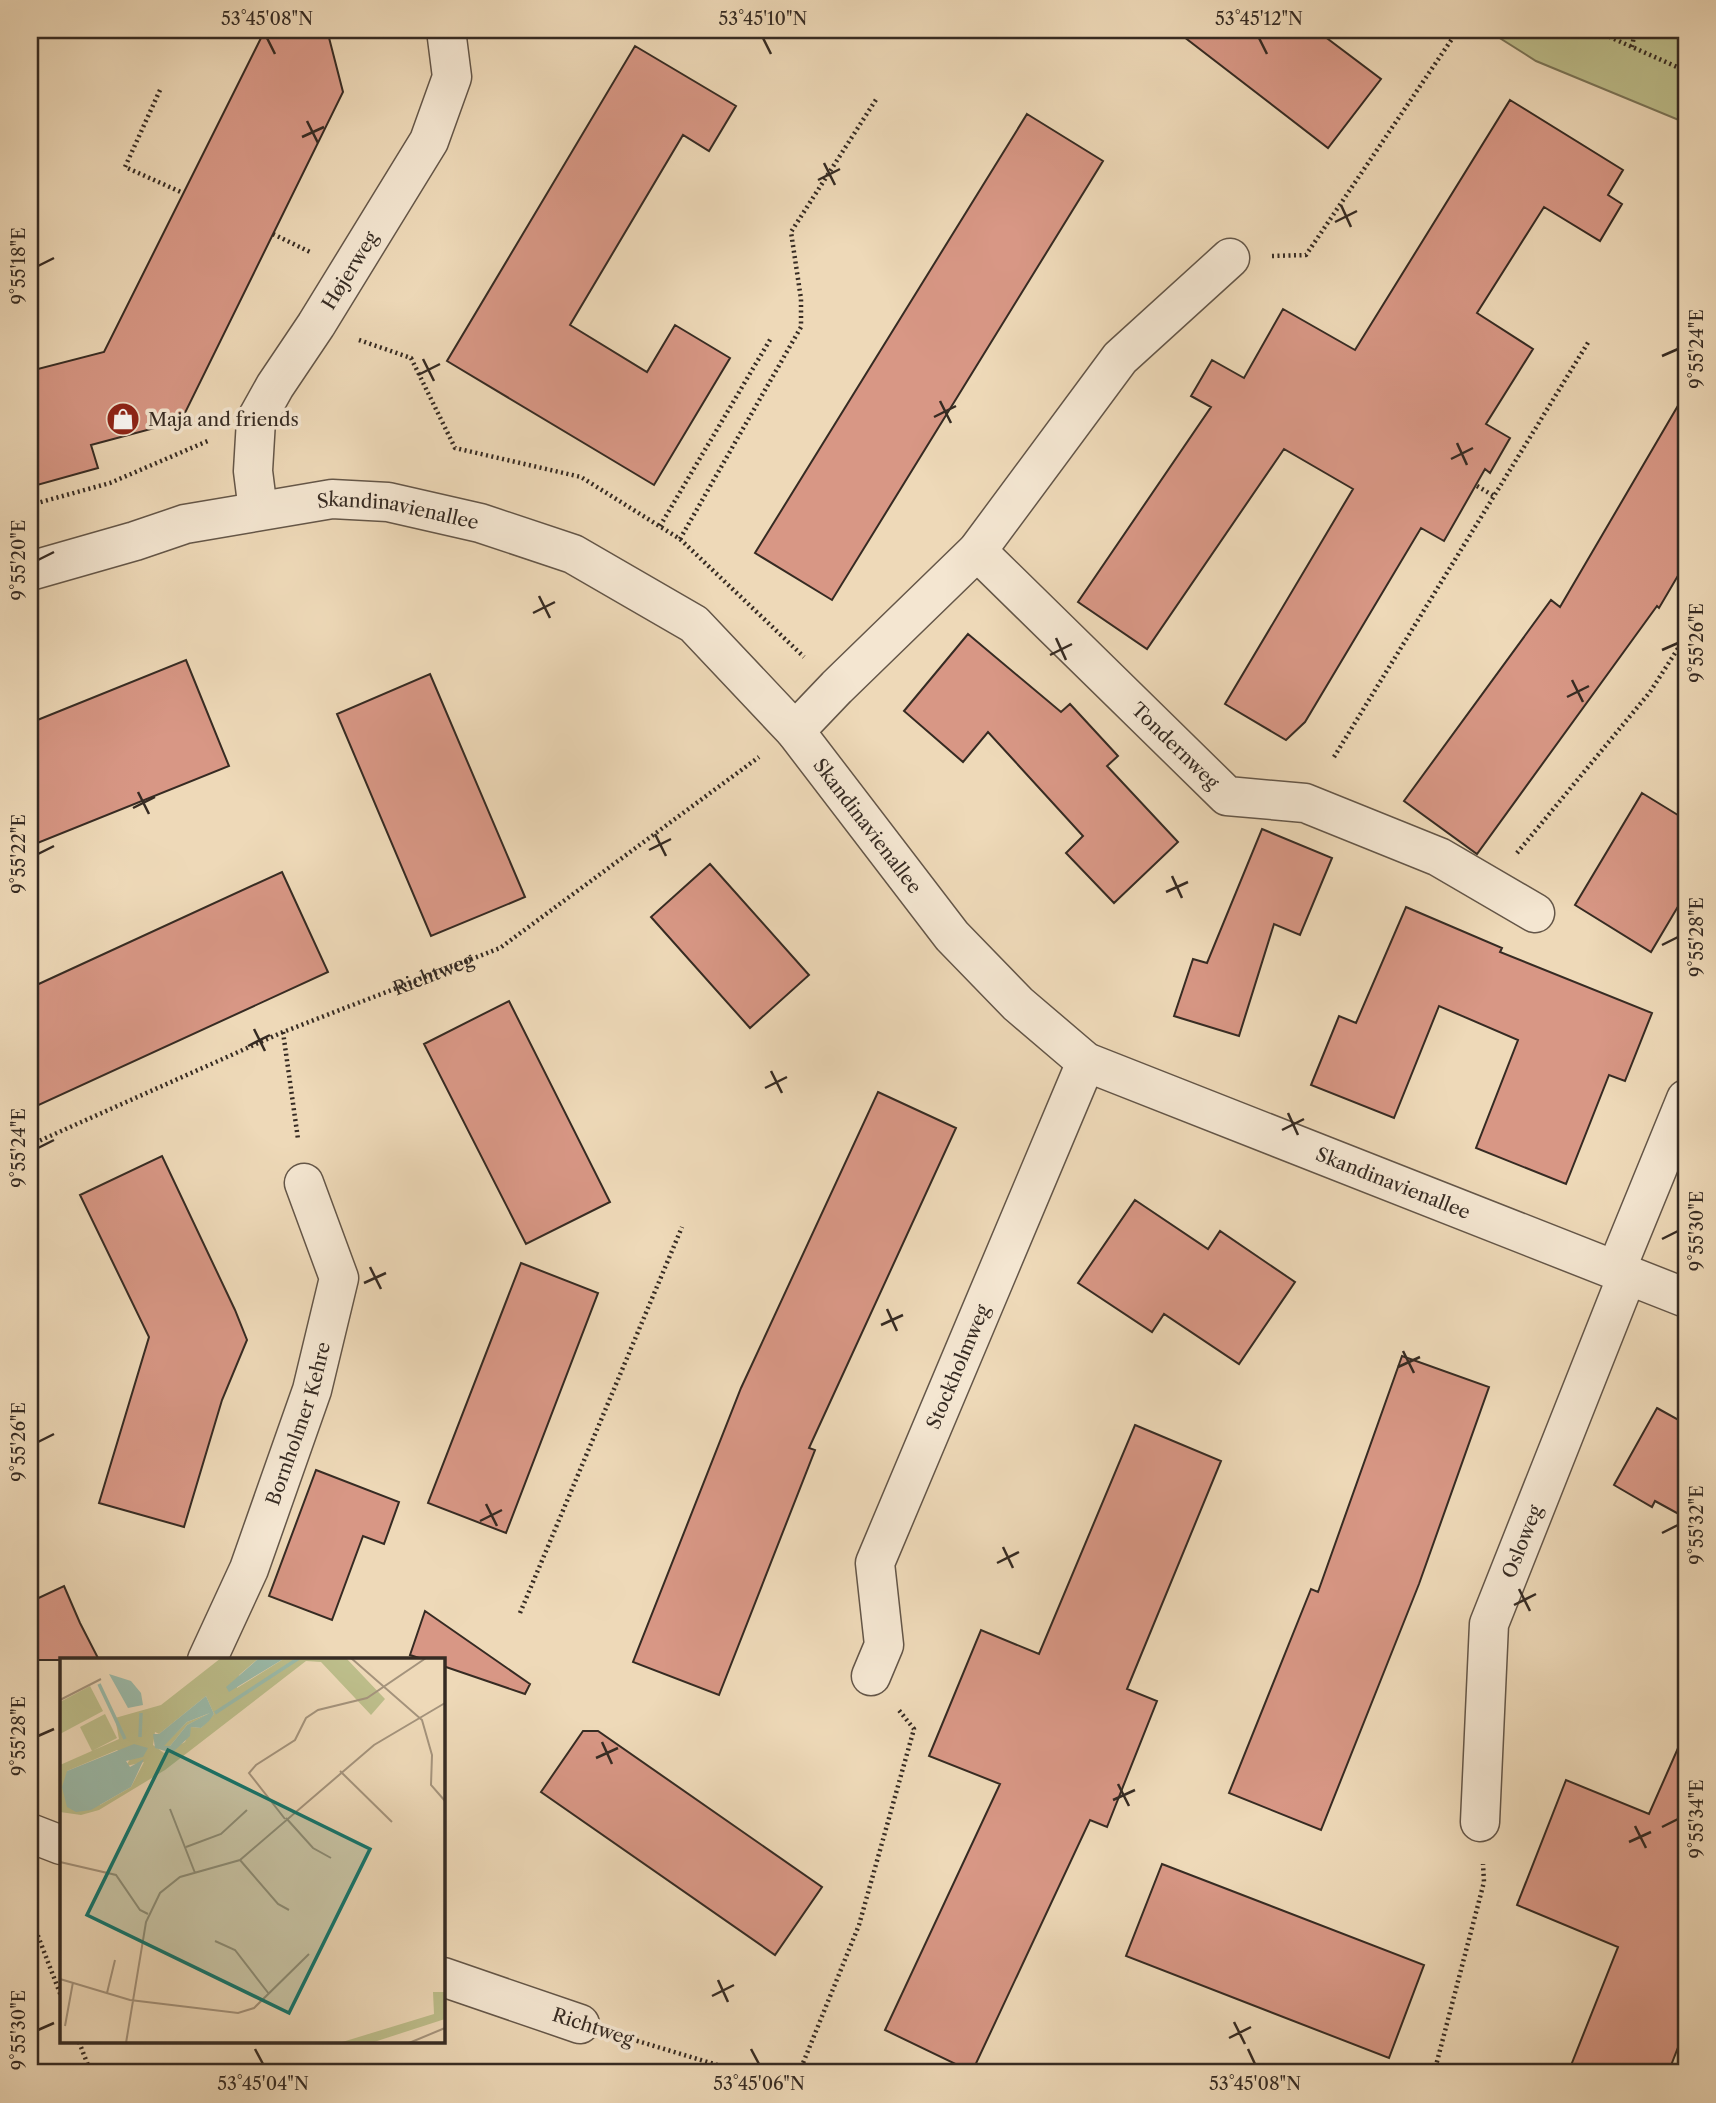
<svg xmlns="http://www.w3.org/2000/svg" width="1716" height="2103" font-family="'Libre Caslon Text',serif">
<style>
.green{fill:#bdbe8b;stroke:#7a7457;stroke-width:2}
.building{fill:#d89785;stroke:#362b23;stroke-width:2}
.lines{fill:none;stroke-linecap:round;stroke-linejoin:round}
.street-casing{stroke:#645648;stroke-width:41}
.path{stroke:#362b23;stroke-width:4.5;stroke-dasharray:2 3.5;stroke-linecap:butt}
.street{stroke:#f4e6d1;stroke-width:38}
.ticks{fill:none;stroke:#362b23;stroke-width:2.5}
.labels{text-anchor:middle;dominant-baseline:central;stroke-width:7;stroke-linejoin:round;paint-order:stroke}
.street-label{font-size:19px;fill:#362b23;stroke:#f4e6d1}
.poi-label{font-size:19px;fill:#362b23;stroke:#f4e6d1;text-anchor:start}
.inset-river{fill:none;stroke:#9bbbaa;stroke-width:3.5}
.inset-road{fill:none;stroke:#a4937c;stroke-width:2}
.view{fill:#0f766e;fill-opacity:0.15;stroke:#0f766e;stroke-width:3.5}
.inset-edge{fill:none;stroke:#362b23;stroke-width:3.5}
.neatline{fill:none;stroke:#362b23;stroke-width:2.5}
.ticks-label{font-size:18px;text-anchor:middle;fill:#362b23}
</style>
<rect width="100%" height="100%" fill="#eed9b8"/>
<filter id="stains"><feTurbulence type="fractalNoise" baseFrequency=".00286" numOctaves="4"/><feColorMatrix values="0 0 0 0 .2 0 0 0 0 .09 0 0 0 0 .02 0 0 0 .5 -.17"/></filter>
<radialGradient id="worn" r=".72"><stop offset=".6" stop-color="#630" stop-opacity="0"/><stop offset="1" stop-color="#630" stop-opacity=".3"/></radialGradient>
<path class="green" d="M 1487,30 L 1686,30 L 1686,123 L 1536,61 Z"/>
<path class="building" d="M 265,30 L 327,30 L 343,92 L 181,421 L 91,445 L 98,468 L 30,487 L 30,371 L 104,352 Z
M 1175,30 L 1316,30 L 1381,79 L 1328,148 Z
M 635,46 L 736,106 L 709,151 L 683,135 L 570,325 L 647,372 L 675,325 L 730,358 L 654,485 L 447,361 Z
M 1510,100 L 1623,170 L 1608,195 L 1622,204 L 1600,241 L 1544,207 L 1477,313 L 1533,349 L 1486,424 L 1510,438 L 1490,473 L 1485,469 L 1444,541 L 1421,528 L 1305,722 L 1286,740 L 1225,704 L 1353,489 L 1284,449 L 1147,649 L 1078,602 L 1211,407 L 1191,396 L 1212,360 L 1244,378 L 1283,309 L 1355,350 Z
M 1027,114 L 1103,161 L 832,600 L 755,553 Z
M 1686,392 L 1686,562 L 1659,608 L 1657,606 L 1477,854 L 1404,801 L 1551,600 L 1560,607 Z
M 968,634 L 1061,712 L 1070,704 L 1118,756 L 1107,766 L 1178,842 L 1114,903 L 1066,853 L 1083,836 L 988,732 L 963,762 L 904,711 Z
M 186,660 L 229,766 L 30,846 L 30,723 Z
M 430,674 L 525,897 L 431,936 L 337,714 Z
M 1642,793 L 1686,820 L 1686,893 L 1651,952 L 1575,905 Z
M 1262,829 L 1332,858 L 1300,935 L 1274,924 L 1239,1036 L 1174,1016 L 1193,959 L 1207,963 Z
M 710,864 L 809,975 L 750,1028 L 651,917 Z
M 282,872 L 328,972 L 30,1109 L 30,988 Z
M 1406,907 L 1502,948 L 1500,952 L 1652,1013 L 1625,1081 L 1609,1075 L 1566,1184 L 1476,1148 L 1518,1040 L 1439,1006 L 1394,1118 L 1311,1085 L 1339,1016 L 1356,1023 Z
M 509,1001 L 610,1202 L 526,1244 L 424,1044 Z
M 878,1092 L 956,1128 L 809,1448 L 815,1450 L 719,1695 L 633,1662 L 741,1388 Z
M 162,1156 L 235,1310 L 247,1340 L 222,1400 L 184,1527 L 99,1503 L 149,1337 L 80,1195 Z
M 1135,1200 L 1208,1249 L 1220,1231 L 1295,1282 L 1239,1364 L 1164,1314 L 1152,1332 L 1078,1283 Z
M 521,1263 L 598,1293 L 506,1533 L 428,1503 Z
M 1402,1356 L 1489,1387 L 1419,1584 L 1321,1830 L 1229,1793 L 1311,1589 L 1318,1592 Z
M 1657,1408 L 1686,1424 L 1686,1518 L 1655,1501 L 1652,1507 L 1614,1485 Z
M 1135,1425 L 1221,1461 L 1127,1689 L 1157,1701 L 1107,1827 L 1090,1820 L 972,2072 L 885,2030 L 1000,1784 L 929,1756 L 981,1630 L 1039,1654 Z
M 316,1470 L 399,1502 L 384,1544 L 363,1536 L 332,1620 L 269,1596 Z
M 64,1586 L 80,1623 L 99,1660 L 30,1660 L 30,1602 Z
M 425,1611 L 530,1684 L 525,1694 L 443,1666 L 443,1660 L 425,1660 L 410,1655 Z
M 1686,1730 L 1686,2027 L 1668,2073 L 1568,2073 L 1618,1947 L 1517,1905 L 1566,1780 L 1649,1814 Z
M 583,1731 L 598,1731 L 822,1887 L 775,1955 L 541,1792 Z
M 1162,1864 L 1424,1965 L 1389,2058 L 1126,1956 Z"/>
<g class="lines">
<defs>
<g id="street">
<path id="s2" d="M 258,511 L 253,471 L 256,420 L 275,386 L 316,325 L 429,141 L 452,77 L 446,30"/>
<path id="s3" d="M 977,551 L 1227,796 L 1305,803 L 1439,857 L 1535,913"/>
<path id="s4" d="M 30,571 L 135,541 L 185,524 L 332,499 L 388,502 L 480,523 L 573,554 L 694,624 L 795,731 L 952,936 L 1018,1004 L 1086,1062 L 1686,1298"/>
<path d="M 795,731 L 837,687 L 977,551 L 1120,358 L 1230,258"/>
<path d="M 1616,1270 L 1686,1099"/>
<path id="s5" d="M 207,1660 L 249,1569 L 312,1390 L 339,1278 L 304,1183"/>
<path id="s6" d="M 871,1676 L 884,1645 L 875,1563 L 1086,1062"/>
<path id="s7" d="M 1480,1822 L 1489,1624 L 1627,1276"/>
<path d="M 30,1833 L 61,1845"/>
<path d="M 443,1977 L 580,2024"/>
</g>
</defs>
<use href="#street" class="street-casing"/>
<g class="path">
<path d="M 1594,30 L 1686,71"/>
<path d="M 1632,47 L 1635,30"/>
<path d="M 160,90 L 125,167 L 183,193"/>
<path d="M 273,234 L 310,252"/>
<path d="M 1272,256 L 1306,255 L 1458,30"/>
<path d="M 359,340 L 411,358 L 455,448 L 581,477 L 680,539 L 804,657"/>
<path d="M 1477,486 L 1494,496"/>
<path d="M 30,505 L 110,483 L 210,440"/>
<path d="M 660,526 L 771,338"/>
<path d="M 680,539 L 801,327 L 801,299 L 791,232 L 877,98"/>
<path d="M 1334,757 L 1589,341"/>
<path d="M 1517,853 L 1650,692 L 1686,636"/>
<path d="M 283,1032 L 298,1139"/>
<path id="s1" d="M 30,1145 L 283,1032 L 500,948 L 759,757"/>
<path d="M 520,1613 L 682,1227"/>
<path d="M 30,1915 L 61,1996"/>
<path d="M 621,2036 L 744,2073"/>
<path d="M 79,2042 L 91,2073"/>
<path d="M 799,2073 L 859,1925 L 914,1729 L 898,1709"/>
<path d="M 1434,2073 L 1484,1882 L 1483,1864"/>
</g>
<use href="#street" class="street"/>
</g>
<path class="ticks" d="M 267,38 L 275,54M 763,38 L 771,54M 1259,38 L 1267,54M 307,121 L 318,143M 302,137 L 324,127M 824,163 L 835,185M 818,180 L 840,169M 1341,205 L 1351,227M 1335,222 L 1357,211M 38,266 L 54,258M 1662,356 L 1678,349M 423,359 L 434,381M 418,375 L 440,364M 940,401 L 951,423M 934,417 L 956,406M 1457,443 L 1467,465M 1451,459 L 1473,448M 38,560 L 54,552M 539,596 L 550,618M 533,613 L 555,602M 1056,638 L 1066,660M 1662,650 L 1678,643M 1050,655 L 1072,644M 1572,680 L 1583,702M 1567,697 L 1589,686M 138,792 L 149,814M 133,808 L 155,797M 655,834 L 666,856M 649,850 L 671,839M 38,854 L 54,846M 1172,876 L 1182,898M 1166,892 L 1188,882M 1662,945 L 1678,937M 254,1029 L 265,1051M 248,1046 L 270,1035M 771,1071 L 782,1093M 765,1088 L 787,1077M 1288,1113 L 1298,1135M 1282,1130 L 1304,1119M 38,1148 L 54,1140M 1662,1239 L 1678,1231M 370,1267 L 381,1289M 364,1283 L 386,1273M 887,1309 L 897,1331M 881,1325 L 903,1315M 1403,1351 L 1414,1373M 1398,1367 L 1420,1357M 38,1442 L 54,1434M 486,1504 L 497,1526M 480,1521 L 502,1510M 1662,1533 L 1678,1525M 1003,1547 L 1013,1568M 997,1563 L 1019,1552M 1519,1589 L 1530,1611M 1514,1605 L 1536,1594M 38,1736 L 54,1729M 602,1742 L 612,1764M 596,1758 L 618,1748M 1118,1784 L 1129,1806M 1113,1800 L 1135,1790M 1635,1826 L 1646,1848M 1662,1827 L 1678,1819M 1629,1842 L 1651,1832M 718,1980 L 728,2002M 712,1996 L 734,1985M 1234,2022 L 1245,2044M 38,2030 L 54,2023M 1229,2038 L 1251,2027M 255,2049 L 263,2064M 751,2049 L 759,2064M 1248,2049 L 1255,2064"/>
<defs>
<symbol id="shop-disc" viewBox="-11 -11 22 22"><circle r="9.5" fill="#8f2418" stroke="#f4e6d1"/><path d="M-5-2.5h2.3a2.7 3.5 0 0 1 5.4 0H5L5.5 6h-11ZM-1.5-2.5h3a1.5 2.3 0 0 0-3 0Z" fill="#fff"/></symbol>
</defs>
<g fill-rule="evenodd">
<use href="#shop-disc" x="104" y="400" width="38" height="38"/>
</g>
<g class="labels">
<g class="street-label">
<text stroke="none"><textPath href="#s2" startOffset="268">Højerweg</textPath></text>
<text stroke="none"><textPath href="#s4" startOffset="378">Skandinavienallee</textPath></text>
<text stroke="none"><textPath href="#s3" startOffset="278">Tondernweg</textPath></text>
<text stroke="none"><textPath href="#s4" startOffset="966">Skandinavienallee</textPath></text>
<text stroke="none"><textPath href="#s1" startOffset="438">Richtweg</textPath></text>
<text stroke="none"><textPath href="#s4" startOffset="1619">Skandinavienallee</textPath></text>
<text stroke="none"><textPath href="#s6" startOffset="329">Stockholmweg</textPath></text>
<text stroke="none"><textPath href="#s5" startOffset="254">Bornholmer Kehre</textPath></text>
<text stroke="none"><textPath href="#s7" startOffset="287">Osloweg</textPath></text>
<text transform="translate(593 2027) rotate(18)">Richtweg</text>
</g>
<g class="poi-label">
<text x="148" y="419">Maja and friends</text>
</g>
</g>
<g transform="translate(60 1658)">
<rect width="385" height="385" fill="#eed9b8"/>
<path d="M 161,0 L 199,0 L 179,17 L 177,30 L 225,0 L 286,0 L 325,41 L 311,57 L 261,4 L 246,3 L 105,112 L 39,152 L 21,157 L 0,154 L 0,107 L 59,81 L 55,60 L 101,47 ZM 146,38 L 154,56 L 141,70 L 131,69 L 125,84 L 104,95 L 93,87 L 95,74 L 99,76 ZM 57,92 L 70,101 L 66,108 L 84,104 L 71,129 L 40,147 L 7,113 ZM 30,28 L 43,53 L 0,76 L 0,44 ZM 151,55 L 127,67 L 110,88 L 103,88 L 127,64 ZM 45,56 L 57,80 L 32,93 L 20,69 ZM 373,334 L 385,334 L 385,361 L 311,385 L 279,385 L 374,356 Z" fill="#bdbe8b" fill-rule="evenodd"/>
<path d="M 199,0 L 225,0 L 169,34 L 166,29 ZM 49,16 L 71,23 L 81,35 L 83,47 L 68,50 ZM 146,38 L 154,56 L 149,63 L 141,70 L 131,69 L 130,78 L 112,95 L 95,90 L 93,76 L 99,76 ZM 150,55 L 127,67 L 110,88 L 104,88 L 127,64 ZM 74,86 L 88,90 L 83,99 L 66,103 L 70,109 L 84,101 L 71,129 L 31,152 L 16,154 L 7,149 L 2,129 L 7,113 Z" fill="#9bbbaa" fill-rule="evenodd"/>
<path class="inset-river" d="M 39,26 L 65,81M 155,55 L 239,0M 80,79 L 81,55"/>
<path class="inset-road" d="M 291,0 L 362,62 L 372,97 L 371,127 L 385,143M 0,42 L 41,21M 280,113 L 332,164M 110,151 L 135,215M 226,160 L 253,190 L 271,200M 225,161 L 189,115 L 196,107 L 235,82 L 246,60 L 258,52 L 307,40 L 366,0M 126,189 L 161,176 L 187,152M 180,202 L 218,246 L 229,252M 0,204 L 56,217 L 80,252 L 88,256M 155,283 L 175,292 L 209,336M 0,321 L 70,342 L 178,355 L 194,350 L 249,296M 47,335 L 55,302M 5,368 L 13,324M 66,385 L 86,264 L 100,235 L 120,219 L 180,202 L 314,87 L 385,45M 349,385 L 385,370"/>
<path class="view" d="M 108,92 L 310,191 L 229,355 L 27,257 Z"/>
<rect width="385" height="385" class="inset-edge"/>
</g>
<rect width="1716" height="2103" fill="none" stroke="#eed9b8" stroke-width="77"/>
<rect x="38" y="38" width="1640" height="2026" class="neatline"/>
<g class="ticks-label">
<text x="267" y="25">53°45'08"N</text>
<text x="763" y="25">53°45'10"N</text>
<text x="1259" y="25">53°45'12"N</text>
<text transform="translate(19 266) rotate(-90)" y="6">9°55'18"E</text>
<text transform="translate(1697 349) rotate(-90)" y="6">9°55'24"E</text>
<text transform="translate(19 560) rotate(-90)" y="6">9°55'20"E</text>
<text transform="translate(1697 643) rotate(-90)" y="6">9°55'26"E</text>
<text transform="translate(19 854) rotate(-90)" y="6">9°55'22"E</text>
<text transform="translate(1697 937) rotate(-90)" y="6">9°55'28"E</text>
<text transform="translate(19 1148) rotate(-90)" y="6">9°55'24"E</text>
<text transform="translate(1697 1231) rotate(-90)" y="6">9°55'30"E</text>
<text transform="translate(19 1442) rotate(-90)" y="6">9°55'26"E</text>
<text transform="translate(1697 1525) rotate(-90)" y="6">9°55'32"E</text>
<text transform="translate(19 1736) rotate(-90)" y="6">9°55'28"E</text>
<text transform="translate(1697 1819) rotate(-90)" y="6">9°55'34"E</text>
<text transform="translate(19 2030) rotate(-90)" y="6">9°55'30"E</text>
<text x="263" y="2090">53°45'04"N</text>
<text x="759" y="2090">53°45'06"N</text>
<text x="1255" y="2090">53°45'08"N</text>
</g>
<rect width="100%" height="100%" filter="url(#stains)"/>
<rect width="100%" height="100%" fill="url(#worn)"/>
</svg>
